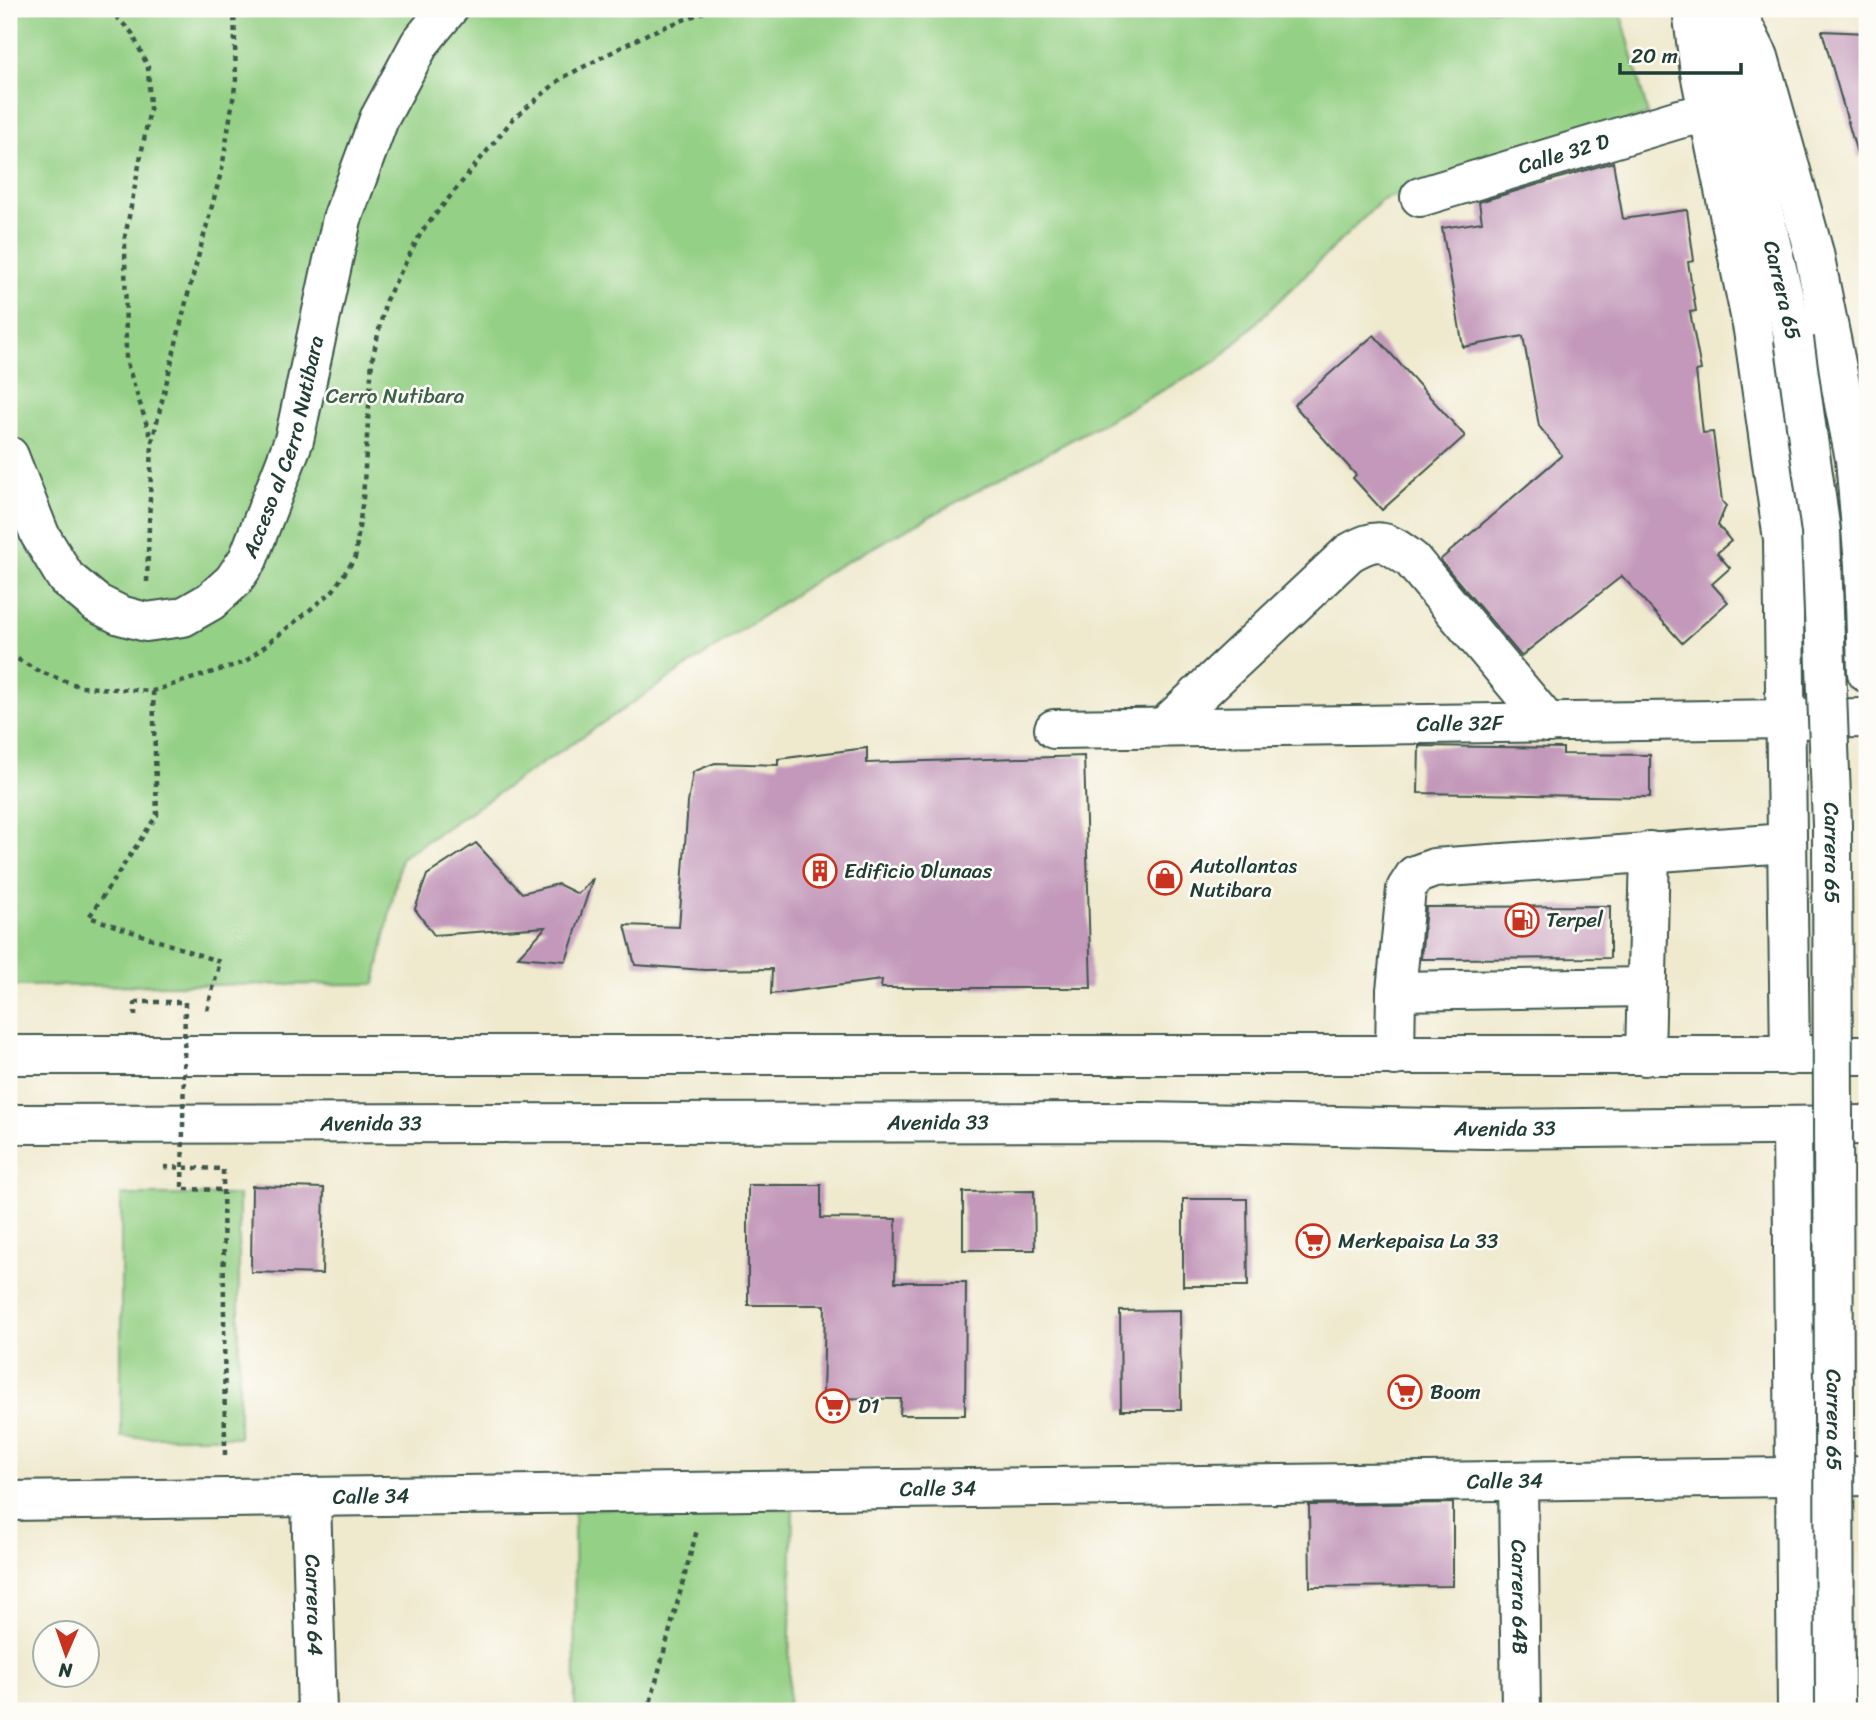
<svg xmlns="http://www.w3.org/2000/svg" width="1876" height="1720" font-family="Sriracha,sans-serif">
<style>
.green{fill:#94d085;stroke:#5a865c;stroke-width:2}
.building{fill:#c398ba}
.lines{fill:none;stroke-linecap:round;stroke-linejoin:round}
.minor-casing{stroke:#3e574b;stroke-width:42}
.major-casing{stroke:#3e574b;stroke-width:42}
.path{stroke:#3e574b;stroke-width:4.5;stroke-dasharray:5 5;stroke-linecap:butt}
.minor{stroke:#fff;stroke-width:38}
.major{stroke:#fff;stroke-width:38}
.major-bridge-casing{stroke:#3e574b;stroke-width:42;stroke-linecap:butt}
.path-bridge{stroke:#3e574b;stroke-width:4.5;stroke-dasharray:5 5;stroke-linecap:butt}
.major-bridge{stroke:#fff;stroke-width:38}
.labels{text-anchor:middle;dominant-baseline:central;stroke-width:5;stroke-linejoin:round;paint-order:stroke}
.street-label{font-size:21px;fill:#1f3d34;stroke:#fdfcf7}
.park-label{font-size:21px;fill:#3c6248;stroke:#fdfcf7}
.poi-label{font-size:21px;fill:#1f3d34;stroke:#fdfcf7;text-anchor:start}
</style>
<rect width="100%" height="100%" fill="#fdfcf7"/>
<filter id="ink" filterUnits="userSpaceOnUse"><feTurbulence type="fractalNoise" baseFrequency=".0143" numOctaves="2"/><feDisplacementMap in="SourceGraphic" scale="14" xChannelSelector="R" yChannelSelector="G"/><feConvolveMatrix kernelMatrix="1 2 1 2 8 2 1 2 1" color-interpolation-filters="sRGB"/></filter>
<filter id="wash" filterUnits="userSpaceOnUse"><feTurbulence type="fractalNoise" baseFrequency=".00686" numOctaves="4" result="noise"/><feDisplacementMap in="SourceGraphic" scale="28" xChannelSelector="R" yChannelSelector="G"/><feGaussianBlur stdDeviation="1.57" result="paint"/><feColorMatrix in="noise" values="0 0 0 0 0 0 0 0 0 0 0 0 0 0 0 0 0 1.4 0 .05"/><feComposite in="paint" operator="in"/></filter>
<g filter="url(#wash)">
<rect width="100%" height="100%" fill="#efe9ce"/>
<path class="green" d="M 9,9 L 1620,9 L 1648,114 L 1382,200 L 1217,361 L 831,570 L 401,858 L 375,984 L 9,986 Z
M 121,1195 L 239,1195 L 239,1437 L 121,1437 Z
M 574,1508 L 793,1509 L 788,1711 L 575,1711 Z"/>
<g id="blocks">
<path class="building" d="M 1822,31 L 1867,33 L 1867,156 L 1858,157 Z
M 1613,162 L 1623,219 L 1687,210 L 1694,261 L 1688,262 L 1696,311 L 1690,312 L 1701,370 L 1696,371 L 1703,433 L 1713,432 L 1722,501 L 1726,506 L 1718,525 L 1731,541 L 1717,553 L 1730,568 L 1712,584 L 1728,602 L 1682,643 L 1622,576 L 1521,656 L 1440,560 L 1562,455 L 1539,426 L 1523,336 L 1463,347 L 1442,228 L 1482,222 L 1479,202 Z
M 1374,335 L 1465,436 L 1382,510 L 1353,478 L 1356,475 L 1294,405 Z
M 1419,746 L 1563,748 L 1563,754 L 1650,755 L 1650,797 L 1418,793 Z
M 867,748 L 867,763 L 1084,756 L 1091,988 L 881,988 L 882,980 L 771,994 L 772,969 L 705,970 L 635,965 L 625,925 L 679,927 L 688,803 L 693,772 L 715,763 L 778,765 L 778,759 Z
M 476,843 L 522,893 L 558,884 L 578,894 L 593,878 L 566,961 L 518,957 L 546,927 L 434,935 L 415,909 L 427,875 Z
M 1610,906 L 1610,958 L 1421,959 L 1426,907 Z
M 748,1185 L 821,1185 L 821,1218 L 896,1219 L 895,1282 L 966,1282 L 965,1415 L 900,1415 L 901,1399 L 823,1398 L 825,1305 L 748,1305 Z
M 252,1186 L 324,1188 L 322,1274 L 251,1272 Z
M 1034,1191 L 1035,1250 L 963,1250 L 963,1192 Z
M 1183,1199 L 1247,1199 L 1248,1286 L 1183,1286 Z
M 1180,1310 L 1181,1410 L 1121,1410 L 1120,1311 Z
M 1453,1503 L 1453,1586 L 1310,1587 L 1309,1505 Z"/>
</g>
</g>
<g filter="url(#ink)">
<use href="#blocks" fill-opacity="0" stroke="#3e574b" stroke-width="2"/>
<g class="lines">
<defs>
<g id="minor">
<path d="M 1692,9 L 1700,73 L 1753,330 L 1783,539 L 1790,1056"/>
<path d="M 1735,9 L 1759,57 L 1814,253 L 1855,459 L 1864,564 L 1867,673"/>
<path id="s1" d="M 1420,197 L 1679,119 L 1709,113"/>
<path id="s2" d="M 9,456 L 40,535 L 66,578 L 96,603 L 120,615 L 146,622 L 183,617 L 211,601 L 233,581 L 248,559 L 294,440 L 342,219 L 379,119 L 420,43 L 448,9"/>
<path d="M 1164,727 L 1349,553 C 1379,536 1385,540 1412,560 L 1548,723"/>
<path id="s3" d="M 1054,729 L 1867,718"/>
<path d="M 1396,991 L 1647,987"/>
<path d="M 1395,1056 L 1396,991 L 1406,889 L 1415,875 L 1434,868 L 1787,843"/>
<path d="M 1645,1056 L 1650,851"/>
<path d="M 1792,1128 L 1797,1711"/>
<path id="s4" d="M 1518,1481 L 1521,1711"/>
<path id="s5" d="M 311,1498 L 317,1711"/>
<path id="s6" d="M 9,1501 L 1867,1476"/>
</g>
<g id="major">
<path id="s7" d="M 1712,9 L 1727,61 L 1794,339"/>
<path d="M 9,1055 L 1867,1055"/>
<path id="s8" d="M 9,1124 L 1147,1122 L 1485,1129 L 1867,1125"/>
</g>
</defs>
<use href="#minor" class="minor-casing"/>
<use href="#major" class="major-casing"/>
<path class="path" d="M 109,9 L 132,33 L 148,67 L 150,109 L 125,237 L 126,360 L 152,441
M 147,582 L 152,442 L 187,298 L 222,169 L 236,80 L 234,9
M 9,654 L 38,671 L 81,687 L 153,691 L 245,662 L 332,592 L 355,558 L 363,498 L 372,360 L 386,300 L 422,231 L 513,119 L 562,78 L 649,33 L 712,9
M 153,691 L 157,815 L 89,917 L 220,962 L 206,1014
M 135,1016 L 135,1002
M 164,1167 L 223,1169 L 225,1459
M 648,1711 L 697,1530"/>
<use href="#minor" class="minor"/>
<use href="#major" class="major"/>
<defs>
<g id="major-bridge">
<path id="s9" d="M 1794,339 L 1821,532 L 1832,825 L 1835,1711"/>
</g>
</defs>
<use href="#major-bridge" class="major-bridge-casing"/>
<path class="path-bridge" d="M 135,1002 L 185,1002 L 182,1189 L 223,1190"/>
<use href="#major-bridge" class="major-bridge"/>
</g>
</g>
<defs>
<symbol id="building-ring" viewBox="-11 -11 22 22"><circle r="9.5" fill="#fdfcf7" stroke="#c8321e" stroke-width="1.5"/><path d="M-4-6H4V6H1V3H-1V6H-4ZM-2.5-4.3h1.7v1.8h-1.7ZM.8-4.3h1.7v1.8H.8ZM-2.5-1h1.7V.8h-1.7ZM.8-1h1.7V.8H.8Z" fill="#c8321e"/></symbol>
<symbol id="shop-ring" viewBox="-11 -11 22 22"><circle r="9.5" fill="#fdfcf7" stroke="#c8321e" stroke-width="1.5"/><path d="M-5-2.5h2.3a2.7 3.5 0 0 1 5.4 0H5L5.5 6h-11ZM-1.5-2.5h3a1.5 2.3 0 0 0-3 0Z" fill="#c8321e"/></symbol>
<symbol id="fuel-ring" viewBox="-11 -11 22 22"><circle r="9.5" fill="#fdfcf7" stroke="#c8321e" stroke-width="1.5"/><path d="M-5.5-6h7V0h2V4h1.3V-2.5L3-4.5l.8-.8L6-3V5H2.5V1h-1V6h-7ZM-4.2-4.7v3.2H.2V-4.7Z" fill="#c8321e"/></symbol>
<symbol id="supermarket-ring" viewBox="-11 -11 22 22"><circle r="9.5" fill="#fdfcf7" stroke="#c8321e" stroke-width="1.5"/><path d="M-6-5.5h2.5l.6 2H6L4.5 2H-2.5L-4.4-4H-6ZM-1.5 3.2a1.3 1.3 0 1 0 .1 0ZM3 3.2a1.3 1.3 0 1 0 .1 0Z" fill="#c8321e"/></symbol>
</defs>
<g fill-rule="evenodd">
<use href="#building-ring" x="801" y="852" width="38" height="38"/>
<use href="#shop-ring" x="1146" y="859" width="38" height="38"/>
<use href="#fuel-ring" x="1503" y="901" width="38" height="38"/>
<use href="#supermarket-ring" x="1294" y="1222" width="38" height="38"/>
<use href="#supermarket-ring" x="1386" y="1373" width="38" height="38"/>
<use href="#supermarket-ring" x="814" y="1387" width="38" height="38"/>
</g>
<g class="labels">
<g class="street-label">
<text stroke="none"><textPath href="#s1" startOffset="150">Calle 32 D</textPath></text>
<text stroke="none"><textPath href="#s7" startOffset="290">Carrera 65</textPath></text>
<text stroke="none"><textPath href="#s2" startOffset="472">Acceso al Cerro Nutibara</textPath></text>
<text stroke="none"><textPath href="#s3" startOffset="406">Calle 32F</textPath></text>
<text stroke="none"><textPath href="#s9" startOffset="516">Carrera 65</textPath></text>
<text stroke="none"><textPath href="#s8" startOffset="362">Avenida 33</textPath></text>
<text stroke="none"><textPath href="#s8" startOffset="929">Avenida 33</textPath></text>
<text stroke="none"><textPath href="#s8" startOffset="1496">Avenida 33</textPath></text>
<text stroke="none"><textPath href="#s9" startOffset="1083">Carrera 65</textPath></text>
<text stroke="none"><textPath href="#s6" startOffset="1496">Calle 34</textPath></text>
<text stroke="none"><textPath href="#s6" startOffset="929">Calle 34</textPath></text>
<text stroke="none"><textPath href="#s6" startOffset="362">Calle 34</textPath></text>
<text stroke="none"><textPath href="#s4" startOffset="116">Carrera 64B</textPath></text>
<text stroke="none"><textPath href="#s5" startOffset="107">Carrera 64</textPath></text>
</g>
<g class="park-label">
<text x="395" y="396">Cerro Nutibara</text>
</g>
<g class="poi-label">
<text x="1190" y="866">Autollantas<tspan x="1190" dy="24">Nutibara</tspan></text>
<text x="844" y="871">Edificio Dlunaas</text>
<text x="1546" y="920">Terpel</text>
<text x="1338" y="1241">Merkepaisa La 33</text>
<text x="1430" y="1392">Boom</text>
<text x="858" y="1406">D1</text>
</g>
</g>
<rect width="1876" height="1720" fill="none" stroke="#fdfcf7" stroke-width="35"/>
<g transform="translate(66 1654) rotate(182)"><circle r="33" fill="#fdfcf7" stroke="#a4b0a9" stroke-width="2"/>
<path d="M0-5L12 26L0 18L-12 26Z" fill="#c8321e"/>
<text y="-10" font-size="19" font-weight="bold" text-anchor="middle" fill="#1f3d34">N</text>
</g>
<path d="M1620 63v10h121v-10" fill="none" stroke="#1f3d34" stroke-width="3.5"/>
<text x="1631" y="63" font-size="21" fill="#1f3d34" stroke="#fdfcf7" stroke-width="5" paint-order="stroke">20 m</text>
</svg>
